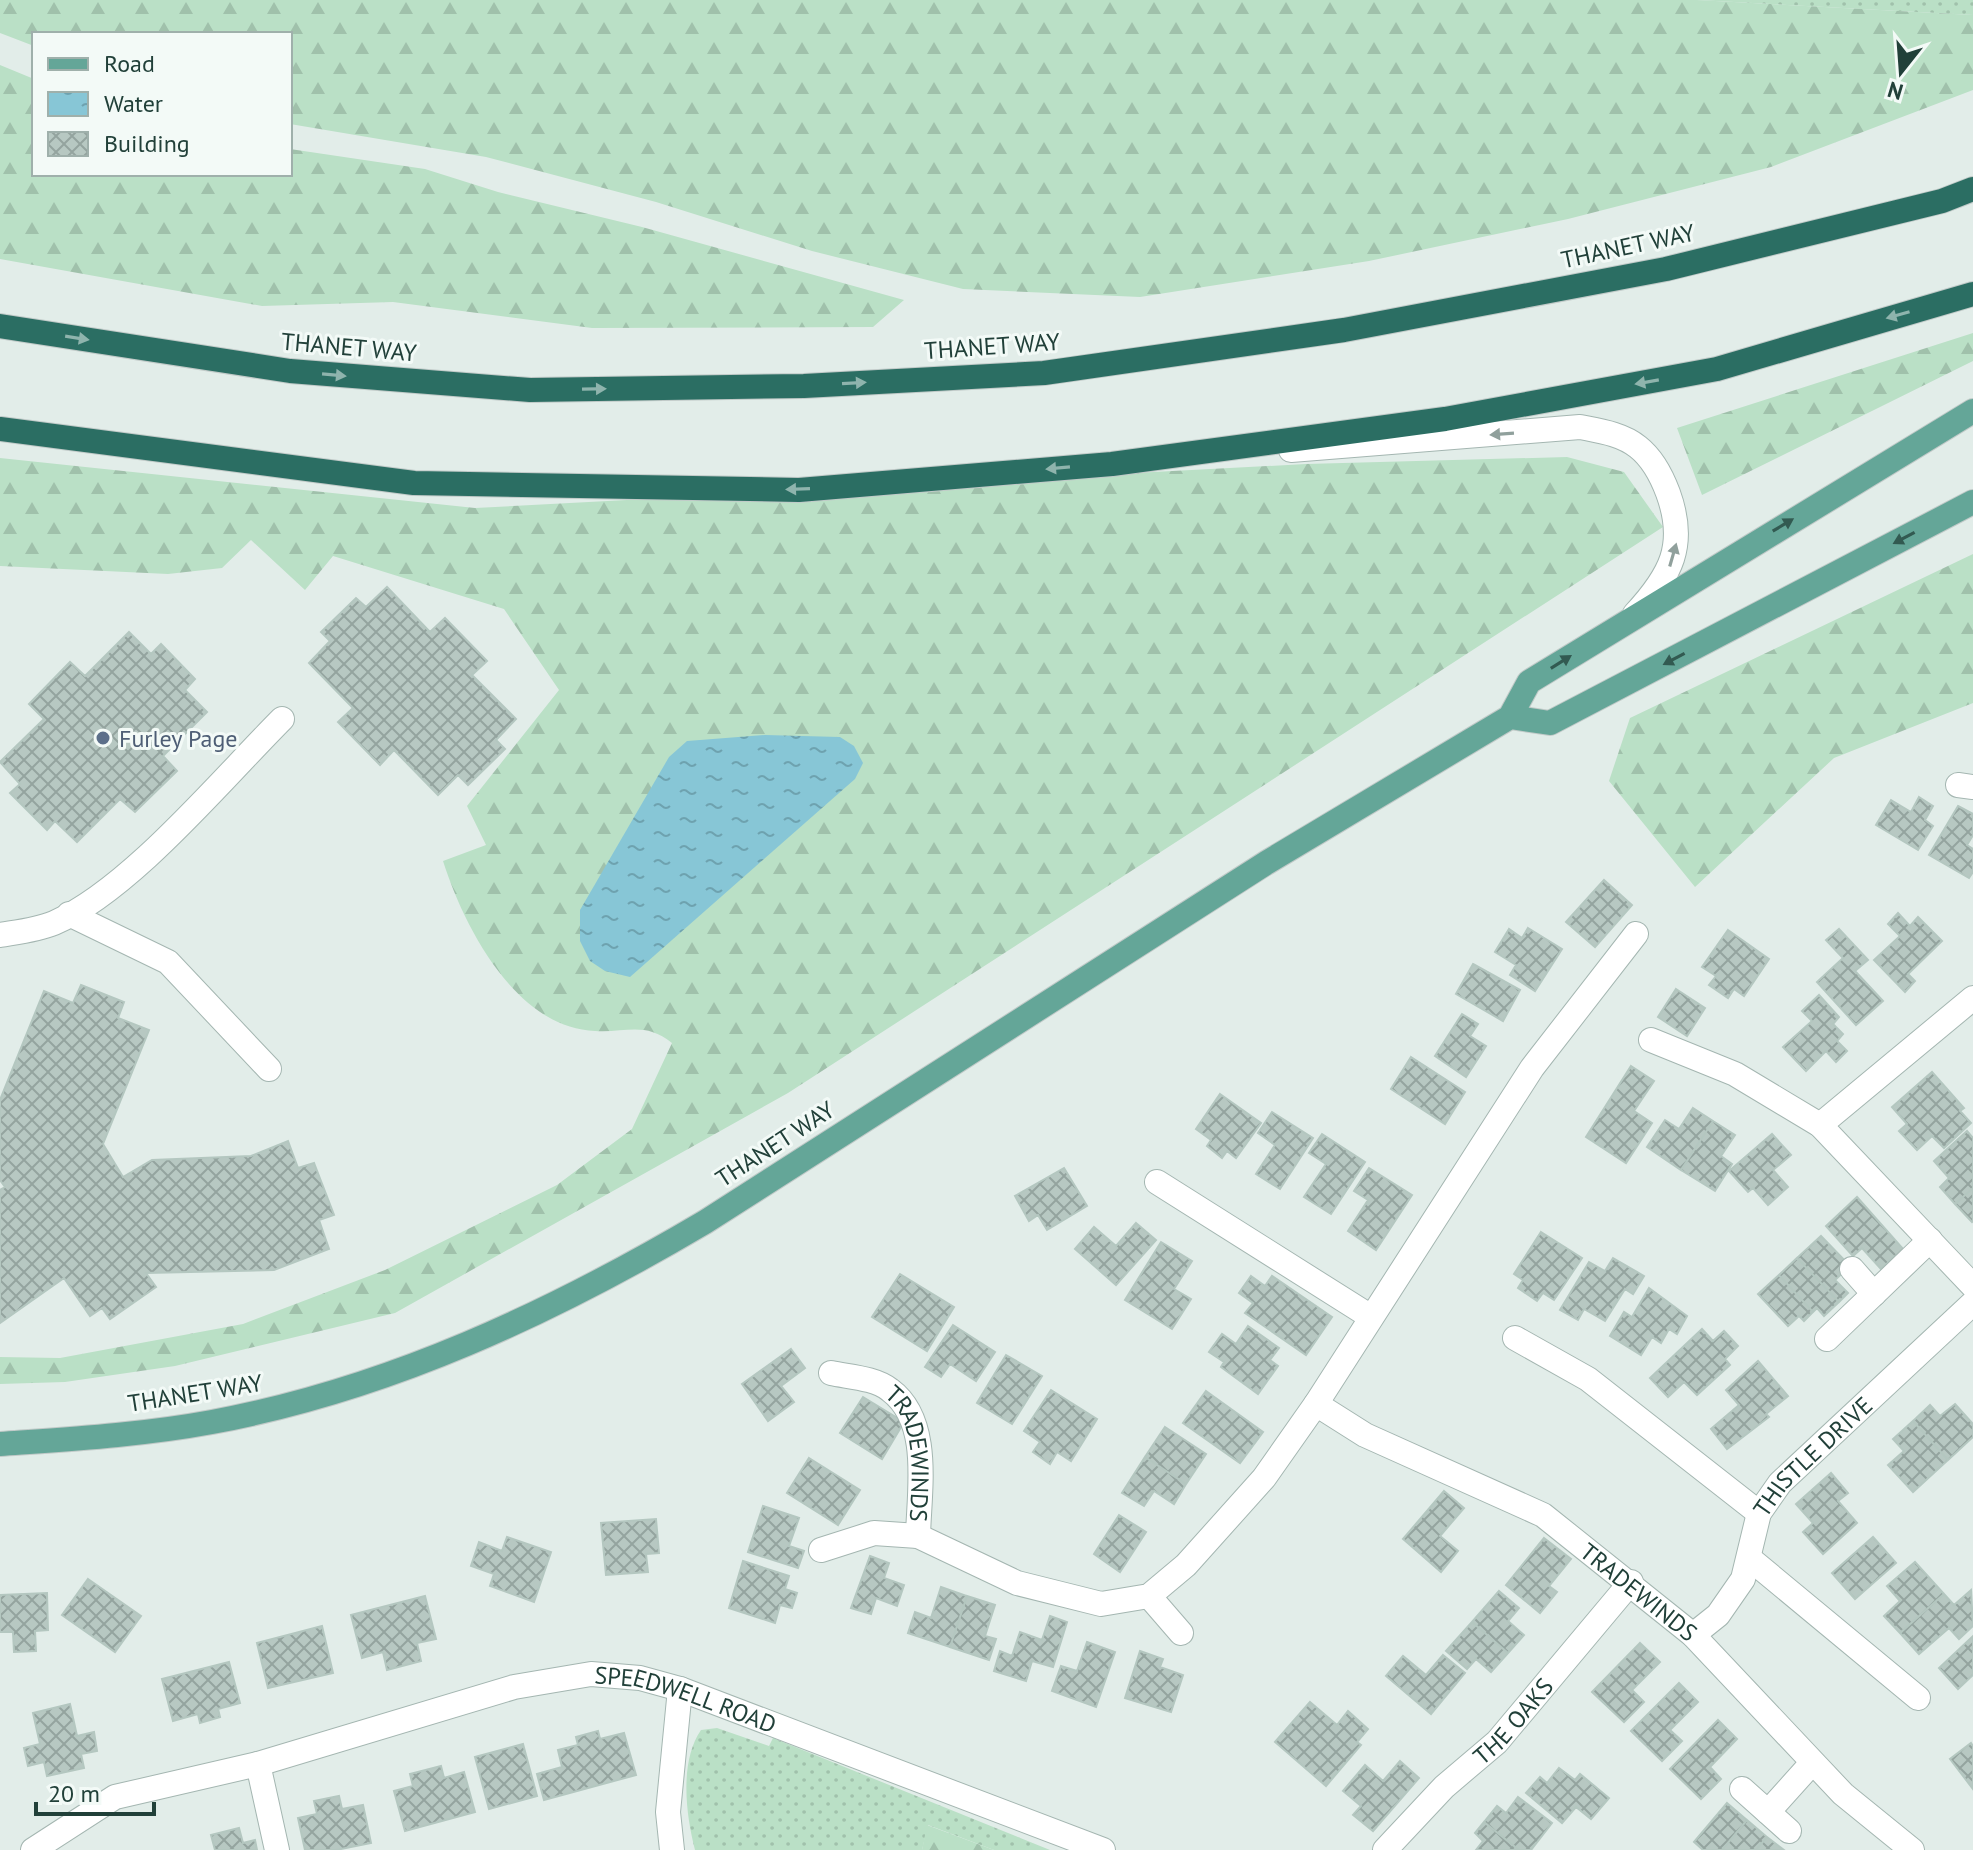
<svg xmlns="http://www.w3.org/2000/svg" width="1973" height="1850" font-family="'PT Sans',sans-serif">
<style>
.grass{fill:url(#grass-dots)}
.forest{fill:url(#forest-firs)}
.water{fill:url(#water-ripples)}
.building{fill:url(#building-cross-hatch);stroke:#b4c7c0;stroke-width:2}
.lines{fill:none;stroke-linecap:round;stroke-linejoin:round}
.minor-casing{stroke:#a4b6b1;stroke-width:26}
.major-casing{stroke:#c1cac8;stroke-width:26}
.highway-casing{stroke:#c1cac8;stroke-width:26}
.minor{stroke:#fff;stroke-width:24}
.major{stroke:#64a698;stroke-width:24}
.highway{stroke:#2b6e63;stroke-width:24}
.oneway{fill:#8fb4ad}
.oneway2{fill:#90a09c}
.oneway3{fill:#325a51}
.service-dot{fill:#5c6f8a;stroke:#f3faf7;stroke-width:3}
.labels{text-anchor:middle;dominant-baseline:central;stroke-width:6;stroke-linejoin:round;paint-order:stroke}
.street-label{font-size:24px;fill:#214039;stroke:#f3faf7}
.service-label{font-size:24px;fill:#4e5e75;stroke:#f3faf7;text-anchor:start}
</style>
<defs>
<pattern id="grass-dots" width="8" height="8" patternUnits="userSpaceOnUse" patternTransform="scale(2)"><rect width="8" height="8" fill="#bae0c6"/><path d="M2 2h.1M6 6h.1" fill="none" stroke="#a0c1ab" stroke-width="1.8" stroke-linecap="round"/></pattern>
<pattern id="forest-firs" width="22" height="20" patternUnits="userSpaceOnUse" patternTransform="scale(2)"><rect width="22" height="20" fill="#bae0c6"/><path d="M5 1l3.5 6h-7zM16 11l3.5 6h-7z" fill="#a0c1ab"/></pattern>
<pattern id="water-ripples" width="26" height="14" patternUnits="userSpaceOnUse" patternTransform="scale(2)"><rect width="26" height="14" fill="#87c6d6"/><path d="M2 4q2-2 4 0t4 0M15 11q2-2 4 0t4 0" fill="none" stroke="#6ea2af"/></pattern>
<pattern id="building-cross-hatch" width="8" height="8" patternUnits="userSpaceOnUse" patternTransform="scale(2)"><rect width="8" height="8" fill="#b7c8c2"/><path d="M0 0l8 8M0 8l8-8" fill="none" stroke="#94a49f"/></pattern>
</defs>
<rect width="100%" height="100%" fill="#e2ede9"/>
<path class="grass" d="M 1697,0 L 1973,0 L 1973,15 Z
M 717,1728 L 769,1746 L 773,1738 L 1050,1850 L 994,1850 L 928,1825 L 922,1850 L 695,1850 C 686,1815 679,1762 701,1730 Z"/>
<path class="forest" d="M 0,0 L 1697,0 L 1973,15 L 1973,90 L 1771,167 L 1568,219 L 1369,261 L 1140,297 L 963,289 L 812,251 L 656,202 L 486,157 L 290,124 L 290,34 L 34,34 L 34,46 L 0,33 Z
M 0,65 L 34,79 L 34,174 L 290,174 L 290,149 L 425,169 L 498,192 L 642,227 L 904,300 L 873,327 L 592,328 L 393,302 L 262,306 L 0,259 Z
M 1973,333 L 1973,361 L 1702,495 L 1677,428 Z
M 1567,457 L 1624,472 L 1663,527 L 788,1093 L 395,1313 L 175,1366 L 65,1382 L 0,1384 L 0,1357 L 60,1358 L 243,1324 L 385,1270 L 557,1185 L 632,1129 L 672,1043 C 645,1021 626,1033 595,1031 C 516,1028 464,927 443,861 L 486,845 L 467,806 L 559,690 L 504,609 L 333,556 L 305,590 L 251,540 L 222,568 L 168,574 L 0,566 L 0,458 L 475,508 L 1306,464 Z
M 1973,554 L 1973,703 L 1834,758 L 1695,887 L 1609,781 L 1630,718 Z
M 927,1825 L 994,1850 L 922,1850 Z"/>
<path class="water" d="M 765,735 L 840,737 L 854,746 L 863,763 L 855,779 L 630,977 L 605,971 L 590,961 L 580,941 L 580,910 L 669,757 L 687,741 Z"/>
<path class="building" d="M 387,587 L 430,632 L 445,618 L 487,661 L 472,675 L 516,719 L 496,740 L 505,749 L 468,785 L 458,775 L 438,795 L 394,750 L 380,765 L 338,722 L 353,708 L 309,663 L 330,641 L 321,632 L 356,598 L 366,607 Z
M 129,632 L 151,654 L 161,644 L 195,679 L 185,690 L 207,712 L 163,756 L 177,771 L 135,812 L 120,799 L 77,842 L 55,821 L 47,830 L 10,793 L 20,784 L 0,762 L 44,719 L 29,704 L 70,662 L 85,676 Z
M 1919,797 L 1933,806 L 1925,820 L 1933,826 L 1918,850 L 1876,825 L 1891,800 L 1911,812 Z
M 1958,806 L 1973,814 L 1973,835 L 1967,845 L 1973,849 L 1973,872 L 1969,878 L 1929,855 Z
M 1604,880 L 1632,905 L 1595,947 L 1566,922 Z
M 1898,913 L 1910,926 L 1918,917 L 1942,941 L 1908,974 L 1915,981 L 1905,992 L 1874,960 L 1900,936 L 1888,924 Z
M 1528,928 L 1562,949 L 1535,991 L 1510,975 L 1516,965 L 1495,952 L 1509,929 L 1522,938 Z
M 1839,929 L 1868,960 L 1855,971 L 1883,1001 L 1856,1025 L 1817,982 L 1843,958 L 1826,940 Z
M 1728,930 L 1769,959 L 1744,996 L 1734,989 L 1728,998 L 1709,985 L 1716,976 L 1702,967 Z
M 1473,964 L 1520,990 L 1503,1021 L 1456,994 Z
M 81,985 L 124,1002 L 118,1018 L 149,1030 L 103,1144 L 123,1177 L 152,1160 L 251,1156 L 288,1141 L 298,1168 L 314,1163 L 334,1215 L 319,1220 L 329,1249 L 274,1270 L 146,1273 L 156,1287 L 110,1319 L 102,1308 L 90,1316 L 64,1278 L 0,1323 L 0,1190 L 5,1187 L 0,1180 L 0,1100 L 44,991 L 73,1003 Z
M 1676,989 L 1705,1008 L 1687,1036 L 1658,1017 Z
M 1819,995 L 1839,1017 L 1833,1024 L 1843,1034 L 1837,1041 L 1847,1051 L 1836,1062 L 1826,1051 L 1806,1071 L 1783,1047 L 1812,1021 L 1802,1011 Z
M 1462,1014 L 1478,1024 L 1470,1036 L 1486,1046 L 1466,1077 L 1435,1056 Z
M 1411,1057 L 1465,1092 L 1445,1124 L 1391,1089 Z
M 1631,1066 L 1654,1081 L 1634,1111 L 1652,1123 L 1626,1163 L 1586,1137 Z
M 1932,1072 L 1964,1108 L 1960,1111 L 1971,1123 L 1944,1148 L 1932,1136 L 1917,1150 L 1899,1131 L 1907,1124 L 1892,1107 Z
M 1220,1094 L 1261,1123 L 1236,1158 L 1227,1151 L 1222,1158 L 1207,1146 L 1211,1140 L 1196,1129 Z
M 1693,1108 L 1713,1121 L 1681,1170 L 1647,1147 L 1665,1120 L 1679,1129 Z
M 1272,1112 L 1313,1138 L 1280,1189 L 1256,1174 L 1275,1145 L 1258,1133 Z
M 1713,1121 L 1735,1135 L 1721,1156 L 1732,1164 L 1715,1191 L 1681,1170 Z
M 1967,1131 L 1973,1138 L 1973,1188 L 1955,1204 L 1940,1187 L 1949,1178 L 1934,1161 Z
M 1322,1134 L 1365,1162 L 1331,1214 L 1304,1197 L 1326,1164 L 1309,1153 Z
M 1772,1134 L 1791,1155 L 1773,1170 L 1788,1187 L 1768,1205 L 1753,1188 L 1748,1192 L 1729,1171 Z
M 1064,1168 L 1087,1206 L 1047,1230 L 1038,1215 L 1029,1221 L 1015,1196 Z
M 1369,1168 L 1412,1195 L 1376,1250 L 1348,1231 L 1368,1200 L 1354,1191 Z
M 1973,1188 L 1973,1221 L 1972,1222 L 1955,1204 Z
M 1857,1197 L 1903,1249 L 1881,1269 L 1862,1248 L 1853,1256 L 1826,1226 Z
M 1136,1223 L 1156,1240 L 1116,1285 L 1075,1249 L 1094,1227 L 1116,1246 Z
M 1541,1232 L 1582,1258 L 1554,1300 L 1543,1293 L 1537,1301 L 1518,1288 L 1523,1280 L 1514,1274 Z
M 1821,1236 L 1850,1266 L 1835,1280 L 1848,1293 L 1839,1302 L 1797,1258 Z
M 1161,1242 L 1192,1261 L 1174,1289 L 1191,1299 L 1172,1329 L 1125,1300 Z
M 1613,1258 L 1644,1276 L 1633,1294 L 1625,1289 L 1605,1321 L 1584,1309 L 1578,1320 L 1560,1310 L 1589,1262 L 1605,1271 Z
M 1797,1258 L 1839,1302 L 1824,1316 L 1817,1308 L 1813,1312 L 1779,1275 Z
M 900,1274 L 954,1307 L 927,1351 L 872,1317 Z
M 1779,1275 L 1813,1312 L 1804,1321 L 1799,1316 L 1788,1326 L 1758,1294 Z
M 1251,1276 L 1265,1286 L 1272,1276 L 1332,1317 L 1306,1355 L 1245,1313 L 1253,1303 L 1239,1293 Z
M 1649,1288 L 1687,1316 L 1677,1334 L 1669,1329 L 1661,1343 L 1652,1337 L 1641,1355 L 1610,1336 L 1624,1312 L 1632,1317 Z
M 953,1325 L 995,1352 L 976,1381 L 950,1364 L 941,1377 L 925,1367 Z
M 1248,1326 L 1279,1348 L 1270,1360 L 1278,1366 L 1258,1394 L 1221,1367 L 1224,1362 L 1209,1352 L 1222,1334 L 1236,1344 Z
M 1702,1329 L 1713,1341 L 1724,1331 L 1738,1346 L 1725,1359 L 1730,1365 L 1697,1395 L 1684,1382 L 1668,1397 L 1650,1378 Z
M 791,1349 L 805,1368 L 781,1386 L 794,1402 L 768,1421 L 742,1384 Z
M 1006,1355 L 1042,1376 L 1012,1424 L 977,1403 Z
M 1758,1361 L 1788,1396 L 1766,1414 L 1769,1417 L 1727,1449 L 1711,1429 L 1739,1405 L 1726,1390 Z
M 1051,1390 L 1097,1419 L 1071,1461 L 1057,1452 L 1050,1464 L 1033,1452 L 1040,1442 L 1024,1431 Z
M 1206,1391 L 1263,1432 L 1240,1463 L 1183,1423 Z
M 863,1397 L 904,1422 L 882,1459 L 840,1433 Z
M 1955,1404 L 1973,1424 L 1973,1437 L 1948,1460 L 1913,1421 L 1930,1405 L 1940,1416 Z
M 1913,1421 L 1948,1460 L 1913,1492 L 1888,1465 L 1904,1451 L 1893,1439 Z
M 1165,1427 L 1206,1454 L 1186,1484 L 1145,1457 Z
M 1145,1457 L 1186,1484 L 1174,1504 L 1154,1491 L 1144,1506 L 1122,1493 Z
M 809,1458 L 860,1490 L 838,1525 L 787,1493 Z
M 1831,1473 L 1848,1493 L 1838,1501 L 1857,1523 L 1823,1554 L 1803,1532 L 1813,1523 L 1796,1504 Z
M 1444,1491 L 1464,1508 L 1440,1536 L 1458,1551 L 1441,1572 L 1403,1539 Z
M 763,1506 L 799,1518 L 789,1546 L 804,1551 L 798,1568 L 748,1552 Z
M 1119,1515 L 1146,1532 L 1120,1572 L 1094,1554 Z
M 656,1519 L 659,1553 L 646,1554 L 648,1572 L 606,1575 L 601,1523 Z
M 507,1537 L 551,1552 L 534,1602 L 490,1586 L 494,1574 L 471,1566 L 479,1542 L 502,1551 Z
M 1873,1537 L 1896,1563 L 1855,1599 L 1832,1573 Z
M 1544,1538 L 1571,1559 L 1549,1586 L 1557,1592 L 1540,1613 L 1506,1585 Z
M 870,1556 L 889,1563 L 884,1578 L 904,1585 L 897,1606 L 876,1598 L 871,1614 L 851,1608 Z
M 743,1561 L 789,1576 L 785,1589 L 797,1593 L 792,1608 L 780,1605 L 775,1623 L 729,1608 Z
M 1915,1562 L 1944,1594 L 1900,1633 L 1884,1616 L 1900,1601 L 1887,1586 Z
M 88,1579 L 141,1616 L 115,1652 L 62,1615 Z
M 941,1587 L 967,1596 L 950,1647 L 908,1633 L 915,1612 L 931,1618 Z
M 1971,1590 L 1973,1626 L 1959,1639 L 1949,1628 L 1919,1654 L 1900,1633 L 1944,1594 L 1954,1605 Z
M 1499,1591 L 1519,1608 L 1508,1621 L 1524,1635 L 1508,1653 L 1472,1622 Z
M 47,1593 L 48,1630 L 35,1631 L 36,1651 L 14,1652 L 13,1632 L 0,1632 L 0,1595 Z
M 425,1596 L 436,1639 L 417,1643 L 421,1661 L 387,1670 L 383,1652 L 362,1658 L 351,1615 Z
M 967,1596 L 995,1605 L 985,1636 L 996,1639 L 989,1660 L 950,1647 Z
M 1050,1616 L 1067,1622 L 1053,1667 L 1032,1661 L 1026,1681 L 994,1671 L 1000,1651 L 1012,1656 L 1020,1632 L 1042,1640 Z
M 1472,1622 L 1508,1653 L 1491,1672 L 1476,1659 L 1467,1669 L 1446,1651 Z
M 322,1626 L 333,1673 L 268,1688 L 257,1643 Z
M 1973,1636 L 1973,1675 L 1958,1689 L 1939,1668 Z
M 1087,1642 L 1115,1652 L 1096,1707 L 1052,1691 L 1061,1666 L 1077,1671 Z
M 1640,1643 L 1660,1662 L 1632,1690 L 1644,1702 L 1624,1722 L 1592,1692 Z
M 1140,1651 L 1163,1659 L 1160,1667 L 1183,1675 L 1171,1712 L 1125,1698 Z
M 1443,1655 L 1465,1673 L 1431,1714 L 1386,1676 L 1403,1656 L 1426,1675 Z
M 229,1662 L 240,1703 L 218,1709 L 220,1717 L 200,1723 L 198,1714 L 173,1721 L 162,1679 Z
M 1679,1683 L 1698,1702 L 1670,1730 L 1682,1741 L 1662,1761 L 1631,1731 Z
M 1310,1702 L 1337,1725 L 1348,1711 L 1368,1729 L 1357,1742 L 1361,1745 L 1326,1786 L 1275,1742 Z
M 70,1704 L 77,1736 L 94,1732 L 97,1751 L 81,1754 L 84,1768 L 47,1776 L 44,1762 L 28,1766 L 24,1748 L 40,1744 L 33,1713 Z
M 1718,1720 L 1737,1739 L 1710,1767 L 1721,1779 L 1701,1799 L 1670,1769 Z
M 598,1731 L 600,1739 L 624,1733 L 636,1775 L 544,1800 L 537,1774 L 562,1767 L 558,1750 L 578,1745 L 576,1737 Z
M 1971,1743 L 1973,1746 L 1973,1789 L 1950,1759 Z
M 523,1744 L 537,1796 L 489,1809 L 475,1757 Z
M 1400,1761 L 1419,1778 L 1373,1831 L 1353,1815 L 1361,1806 L 1343,1791 L 1365,1765 L 1383,1781 Z
M 441,1766 L 444,1778 L 464,1772 L 475,1812 L 405,1831 L 394,1791 L 413,1786 L 410,1774 Z
M 1559,1768 L 1575,1780 L 1580,1774 L 1609,1798 L 1591,1819 L 1576,1807 L 1562,1823 L 1526,1793 L 1540,1777 L 1547,1783 Z
M 339,1796 L 342,1809 L 363,1805 L 371,1843 L 336,1850 L 305,1850 L 298,1818 L 317,1814 L 314,1801 Z
M 1518,1797 L 1552,1823 L 1531,1850 L 1519,1850 L 1484,1822 L 1497,1806 L 1506,1813 Z
M 1727,1803 L 1747,1820 L 1722,1850 L 1703,1850 L 1694,1842 Z
M 1747,1820 L 1767,1837 L 1756,1850 L 1722,1850 Z
M 1484,1822 L 1519,1850 L 1476,1850 L 1483,1841 L 1475,1833 Z
M 239,1828 L 243,1843 L 255,1840 L 257,1850 L 215,1850 L 211,1835 Z
M 1767,1837 L 1784,1850 L 1756,1850 Z"/>
<g class="lines">
<defs>
<g id="minor">
<path d="M 1291,450 L 1580,427 C 1600,431 1622,434 1638,447 C 1652,458 1662,477 1668,493 C 1687,545 1671,575 1635,614"/>
<path d="M 1958,785 L 1973,787"/>
<path d="M 69,914 L 168,962 L 269,1069"/>
<path d="M 0,935 C 18,932 37,930 54,923 C 130,890 221,780 282,719"/>
<path d="M 1651,1040 L 1735,1074 L 1820,1125 L 1973,1286"/>
<path d="M 1820,1125 L 1973,998"/>
<path d="M 1157,1182 L 1371,1317"/>
<path d="M 1852,1269 L 1874,1294"/>
<path d="M 1515,1338 L 1588,1379 L 1759,1513"/>
<path d="M 1827,1339 L 1930,1240"/>
<path id="s1" d="M 831,1373 C 850,1377 875,1378 890,1390 C 932,1421 919,1491 918,1536"/>
<path id="s2" d="M 1316,1404 L 1365,1435 L 1543,1515 L 1693,1635 L 1843,1794 L 1912,1850"/>
<path d="M 821,1550 L 874,1533 L 918,1536 L 1017,1583 L 1101,1604 L 1149,1596 L 1186,1565 L 1264,1478 L 1316,1404 L 1532,1068 L 1636,934"/>
<path d="M 1749,1558 L 1918,1698"/>
<path d="M 1149,1596 L 1181,1633"/>
<path id="s3" d="M 1693,1635 L 1718,1615 L 1743,1579 L 1759,1513 L 1780,1483 L 1973,1303"/>
<path d="M 258,1764 L 277,1850"/>
<path d="M 1742,1789 L 1789,1831"/>
<path d="M 1768,1812 L 1812,1763"/>
<path id="s4" d="M 33,1850 L 115,1797 L 258,1764 L 514,1687 L 591,1674 L 640,1678 L 680,1689 L 1103,1850"/>
<path d="M 672,1850 L 668,1812 L 680,1689"/>
<path id="s5" d="M 1385,1850 L 1444,1787 L 1497,1742 L 1631,1582"/>
</g>
<path id="major" d="M 1510,717 L 1550,723 L 1973,502
M 0,1444 C 71,1439 142,1435 212,1422 C 389,1389 551,1313 705,1222 L 1266,863 L 1510,717 L 1529,682 L 1973,411"/>
<path id="highway" d="M 0,326 L 290,371 L 530,390 L 804,386 L 1044,373 L 1344,330 L 1666,269 L 1942,201 L 1973,189
M 0,429 L 414,483 L 799,490 L 1112,464 L 1445,419 L 1717,369 L 1973,294"/>
</defs>
<use href="#minor" class="minor-casing"/>
<use href="#major" class="major-casing"/>
<use href="#highway" class="highway-casing"/>
<use href="#minor" class="minor"/>
<use href="#major" class="major"/>
<use href="#highway" class="highway"/>
</g>
<defs><path id="oneway-solid" d="M-6-.8H1V-3.2L6.5 0L1 3.2V.8H-6Z" transform="scale(2)"/></defs>
<g class="oneway">
<use href="#oneway-solid" transform="translate(1898 315) rotate(164)"/>
<use href="#oneway-solid" transform="translate(77 338) rotate(9)"/>
<use href="#oneway-solid" transform="translate(334 375) rotate(5)"/>
<use href="#oneway-solid" transform="translate(1647 382) rotate(170)"/>
<use href="#oneway-solid" transform="translate(854 383) rotate(-3)"/>
<use href="#oneway-solid" transform="translate(594 389) rotate(-1)"/>
<use href="#oneway-solid" transform="translate(1058 468) rotate(175)"/>
<use href="#oneway-solid" transform="translate(798 489) rotate(178)"/>
</g>
<g class="oneway2">
<use href="#oneway-solid" transform="translate(1502 434) rotate(176)"/>
<use href="#oneway-solid" transform="translate(1673 555) rotate(-74)"/>
</g>
<g class="oneway3">
<use href="#oneway-solid" transform="translate(1783 525) rotate(-31)"/>
<use href="#oneway-solid" transform="translate(1904 538) rotate(152)"/>
<use href="#oneway-solid" transform="translate(1674 659) rotate(152)"/>
<use href="#oneway-solid" transform="translate(1561 662) rotate(-32)"/>
</g>
<circle class="service-dot" cx="103" cy="738" r="8"/>
<g class="labels">
<g class="street-label">
<text transform="translate(1628 246) rotate(-12)">THANET WAY</text>
<text transform="translate(992 346) rotate(-4)">THANET WAY</text>
<text transform="translate(349 347) rotate(5)">THANET WAY</text>
<text transform="translate(775 1144) rotate(-33)">THANET WAY</text>
<text transform="translate(195 1393) rotate(-9)">THANET WAY</text>
<text stroke="none"><textPath href="#s1" startOffset="132">TRADEWINDS</textPath></text>
<text stroke="none"><textPath href="#s3" startOffset="222">THISTLE DRIVE</textPath></text>
<text stroke="none"><textPath href="#s2" startOffset="376">TRADEWINDS</textPath></text>
<text stroke="none"><textPath href="#s4" startOffset="688">SPEEDWELL ROAD</textPath></text>
<text stroke="none"><textPath href="#s5" startOffset="182">THE OAKS</textPath></text>
</g>
<g class="service-label">
<text x="119" y="738">Furley Page</text>
</g>
</g>
<rect x="32" y="32" width="260" height="144" fill="#f3faf7" stroke="#9fb0ab" stroke-width="2"/>
<rect x="48" y="58" width="40" height="12" fill="#64a698" stroke="#9fb0ab" stroke-width="2"/>
<text x="104" y="72" font-size="24" fill="#214039">Road</text>
<rect x="48" y="92" width="40" height="24" fill="url(#water-ripples)" stroke="#9fb0ab" stroke-width="2"/>
<text x="104" y="112" font-size="24" fill="#214039">Water</text>
<rect x="48" y="132" width="40" height="24" fill="url(#building-cross-hatch)" stroke="#9fb0ab" stroke-width="2"/>
<text x="104" y="152" font-size="24" fill="#214039">Building</text>
<g transform="translate(1901 72) rotate(197)" stroke="#f3faf7" stroke-width="6" paint-order="stroke">
<path d="M0-6L14 30L0 20L-14 30Z" fill="#214039"/>
<text y="-12" font-size="22" font-weight="bold" text-anchor="middle" fill="#214039">N</text>
</g>
<path d="M36 1802v12h118v-12" fill="none" stroke="#214039" stroke-width="4"/>
<text x="48" y="1802" font-size="24" fill="#214039" stroke="#f3faf7" stroke-width="6" paint-order="stroke">20 m</text>
</svg>
